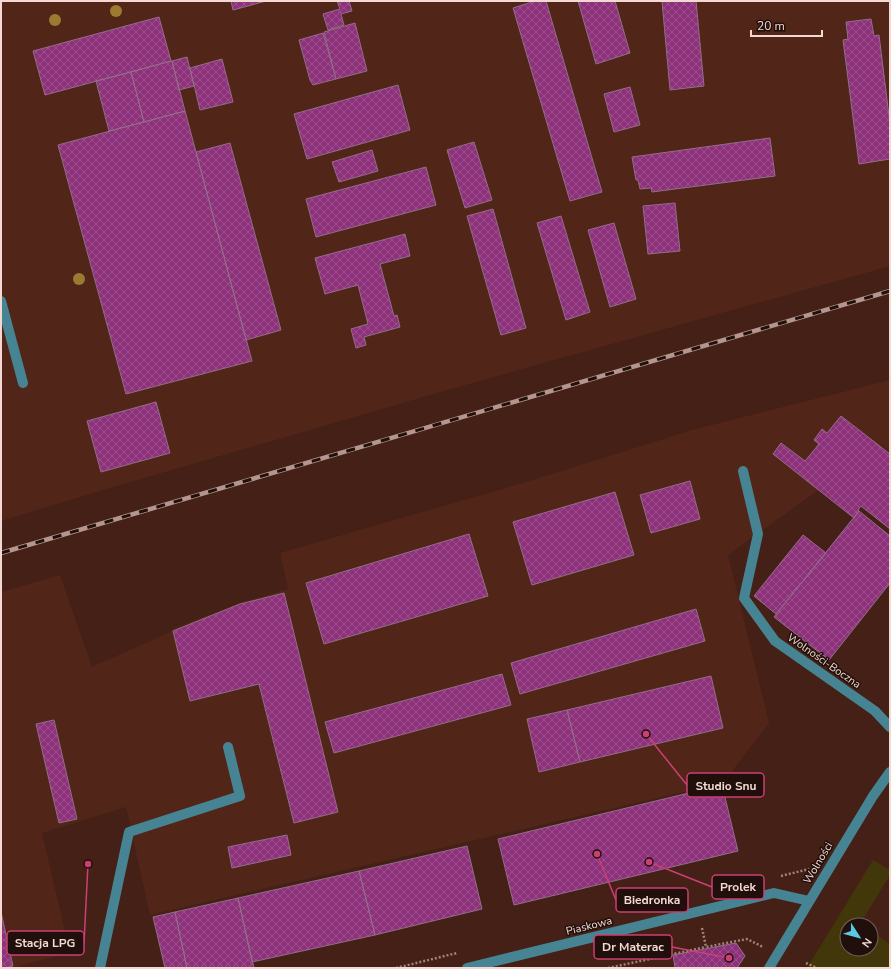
<svg xmlns="http://www.w3.org/2000/svg" width="891" height="969" font-family="'Nunito Sans',sans-serif">
<style>
.built{fill:#522519}
.park{fill:#41370a}
.building{fill:url(#building-cross-hatch);stroke:#926e89}
.lines{fill:none;stroke-linecap:round;stroke-linejoin:round}
.path{stroke:#a2837b;stroke-width:2.5;stroke-dasharray:2 2;stroke-linecap:butt}
.minor{stroke:#478493;stroke-width:10}
.rail-casing{stroke:#b4968e;stroke-width:4.5}
.rail{stroke:#200f0b;stroke-width:3;stroke-dasharray:9;stroke-linecap:butt}
.tree{fill:#9b7b31}
.labels{text-anchor:middle;dominant-baseline:central;stroke-width:3;stroke-linejoin:round;paint-order:stroke}
.street-label{font-size:11px;fill:#f3d9d2;stroke:#200f0b}
.leader{fill:none;stroke:#cc3f73;stroke-width:1.5}
.callout-dot{fill:#cc3f73;stroke:#200f0b;stroke-width:1.5}
.callout{fill:#200f0b;stroke:#cc3f73;stroke-width:1.5}
.callout-label{font-size:12px;text-anchor:middle;font-weight:bold;fill:#f3d9d2}
</style>
<defs>
<pattern id="building-cross-hatch" width="8" height="8" patternUnits="userSpaceOnUse"><rect width="8" height="8" fill="#8c317a"/><path d="M0 0l8 8M0 8l8-8" fill="none" stroke="#9d4e8c"/></pattern>
</defs>
<rect width="100%" height="100%" fill="#452016"/>
<path class="built" d="M 1,1 L 890,1 L 890,266 L 437,393 L 103,490 L 1,521 Z
M 890,380 L 890,452 L 881,445 L 728,555 L 769,723 L 723,783 L 150,915 L 126,807 L 42,833 L 70,953 L 11,968 L 1,968 L 1,592 L 60,575 L 92,667 L 170,632 L 172,629 L 239,603 L 288,589 L 280,553 L 533,480 L 692,430 Z"/>
<path class="park" d="M 873,860 L 890,870 L 890,875 L 860,924 L 861,925 L 847,925 L 847,949 L 871,949 L 871,931 L 890,944 L 890,968 L 807,968 Z"/>
<path class="building" d="M 231,1 L 266,1 L 233,10 Z
M 337,1 L 349,1 L 352,11 L 341,14 L 344,25 L 328,30 L 323,14 L 340,9 Z
M 535,1 L 546,1 L 602,192 L 570,201 L 513,8 Z
M 578,1 L 615,1 L 630,53 L 596,64 Z
M 662,1 L 696,1 L 704,86 L 670,90 Z
M 159,17 L 171,61 L 45,95 L 33,51 Z
M 871,19 L 874,36 L 879,35 L 890,124 L 890,159 L 859,164 L 843,40 L 848,39 L 846,22 Z
M 355,23 L 367,71 L 336,79 L 324,32 Z
M 323,33 L 336,79 L 313,85 L 310,80 L 299,40 Z
M 187,57 L 194,86 L 179,90 L 172,61 Z
M 222,59 L 233,102 L 200,110 L 190,68 Z
M 171,61 L 172,61 L 185,111 L 144,122 L 131,72 Z
M 131,72 L 144,122 L 109,131 L 96,81 Z
M 398,85 L 410,130 L 307,159 L 294,114 Z
M 630,87 L 640,125 L 614,132 L 604,94 Z
M 185,111 L 252,361 L 126,394 L 58,145 Z
M 770,138 L 775,176 L 652,192 L 651,188 L 640,189 L 638,180 L 636,180 L 632,157 Z
M 474,142 L 492,200 L 465,208 L 447,150 Z
M 230,143 L 281,330 L 246,340 L 196,152 Z
M 372,150 L 378,171 L 339,182 L 332,162 Z
M 426,167 L 436,205 L 316,237 L 306,199 Z
M 675,203 L 680,251 L 648,254 L 643,206 Z
M 493,209 L 526,328 L 501,335 L 467,216 Z
M 561,216 L 590,312 L 566,320 L 537,223 Z
M 614,223 L 636,299 L 610,307 L 588,230 Z
M 405,234 L 410,256 L 380,264 L 394,316 L 397,315 L 400,327 L 364,337 L 366,345 L 356,348 L 351,329 L 368,324 L 358,285 L 325,294 L 315,258 Z
M 156,402 L 170,453 L 101,472 L 87,421 Z
M 841,416 L 890,454 L 890,529 L 861,506 L 858,510 L 859,511 L 854,518 L 773,454 L 781,443 L 805,461 L 819,444 L 814,440 L 822,429 L 827,433 Z
M 690,481 L 700,519 L 651,533 L 640,495 Z
M 615,492 L 634,555 L 532,585 L 513,522 Z
M 859,511 L 890,536 L 890,583 L 829,660 L 774,617 Z
M 469,534 L 488,596 L 324,644 L 306,583 Z
M 803,535 L 826,553 L 776,614 L 754,596 Z
M 284,593 L 338,812 L 294,823 L 259,684 L 190,701 L 173,631 L 240,604 Z
M 696,609 L 705,641 L 520,694 L 511,663 Z
M 502,674 L 511,705 L 334,753 L 325,722 Z
M 711,676 L 723,728 L 580,762 L 567,710 Z
M 567,710 L 580,762 L 539,772 L 527,719 Z
M 54,720 L 77,819 L 59,823 L 36,724 Z
M 722,785 L 738,851 L 514,905 L 498,839 Z
M 287,835 L 291,855 L 232,868 L 228,847 Z
M 467,846 L 482,909 L 375,935 L 359,871 Z
M 359,871 L 375,935 L 252,962 L 238,898 Z
M 238,898 L 254,968 L 187,968 L 175,912 Z
M 1,912 L 13,966 L 6,968 L 1,968 Z
M 175,912 L 187,968 L 165,968 L 153,917 Z
M 736,943 L 745,956 L 737,968 L 675,968 L 673,955 Z"/>
<g class="lines">
<path class="path" d="M 781,876 L 809,869
M 702,928 L 706,947 L 747,939 L 763,947
M 806,963 L 817,968
M 396,968 L 457,953
M 608,968 L 706,947"/>
<path class="minor" d="M 1,301 L 23,383
M 743,471 L 758,534 L 744,598 L 775,641 L 875,711 L 890,727
M 100,968 L 129,832 L 240,796 L 228,747
M 467,968 L 774,893 L 809,901
M 769,968 L 873,796 L 890,772"/>
<defs>
<path id="rail" d="M 1,553 L 890,291"/>
</defs>
<use href="#rail" class="rail-casing"/>
<use href="#rail" class="rail"/>
</g>
<g class="tree">
<circle cx="116" cy="11" r="6"/>
<circle cx="55" cy="20" r="6"/>
<circle cx="79" cy="279" r="6"/>
</g>
<g class="labels">
<g class="street-label">
<text transform="translate(824 661) rotate(35)">Wolności-Boczna</text>
<text transform="translate(818 863) rotate(-59)">Wolności</text>
<text transform="translate(589 926) rotate(-14)">Piaskowa</text>
</g>
</g>
<path class="leader" d="M646 734L687 785M649 862L712 887M597 854L616 900M88 864L84 943M729 958L672 947"/>
<g class="callout-dot">
<circle cx="646" cy="734" r="4"/>
<circle cx="649" cy="862" r="4"/>
<circle cx="597" cy="854" r="4"/>
<circle cx="88" cy="864" r="4"/>
<circle cx="729" cy="958" r="4"/>
</g>
<g class="callout">
<rect x="687" y="773" width="77" height="24" rx="4"/>
<rect x="712" y="875" width="52" height="24" rx="4"/>
<rect x="616" y="888" width="72" height="24" rx="4"/>
<rect x="7" y="931" width="77" height="24" rx="4"/>
<rect x="594" y="935" width="78" height="24" rx="4"/>
</g>
<g class="callout-label">
<text x="726" y="790">Studio Snu</text>
<text x="738" y="891">Prolek</text>
<text x="652" y="904">Biedronka</text>
<text x="45" y="947">Stacja LPG</text>
<text x="633" y="951">Dr Materac</text>
</g>
<rect width="891" height="969" fill="none" stroke="#f3d9d2" stroke-width="4"/>
<g transform="translate(859 937) rotate(126)"><circle r="19" fill="#200f0b" stroke="#74605b"/>
<path d="M0-3L7 15L0 10L-7 15Z" fill="#58c9e3"/>
<text y="-6" font-size="11" font-weight="bold" text-anchor="middle" fill="#f3d9d2">N</text>
</g>
<path d="M751 30v6h71v-6" fill="none" stroke="#f3d9d2" stroke-width="2"/>
<text x="757" y="30" font-size="12" fill="#f3d9d2" stroke="#200f0b" stroke-width="3" paint-order="stroke">20 m</text>
</svg>
